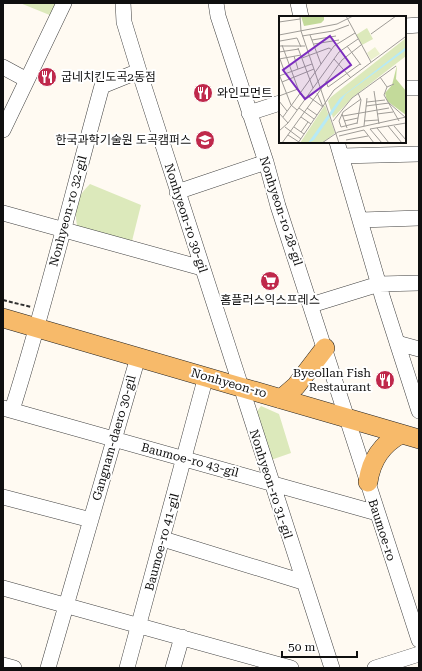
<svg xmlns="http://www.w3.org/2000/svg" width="422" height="671" font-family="'Roboto Serif','Noto Sans KR',serif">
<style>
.green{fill:#dce9bb}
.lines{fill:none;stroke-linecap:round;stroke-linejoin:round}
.minor-casing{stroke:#424242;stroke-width:16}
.major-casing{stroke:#202020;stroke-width:20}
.path{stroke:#313131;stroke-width:2;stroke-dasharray:4 2;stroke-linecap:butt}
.minor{stroke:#fff;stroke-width:15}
.major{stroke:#f7ba6a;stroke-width:19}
.labels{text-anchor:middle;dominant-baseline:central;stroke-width:4;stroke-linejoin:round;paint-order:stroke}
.poi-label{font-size:12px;fill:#0f0f0f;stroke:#fff;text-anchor:start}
.street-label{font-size:12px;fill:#0f0f0f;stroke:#fff}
.inset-road{fill:none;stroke:#9f9c97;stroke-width:1}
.view{fill:#7b2cbf;fill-opacity:0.15;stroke:#7b2cbf;stroke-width:2}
.inset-edge{fill:none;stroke:#0f0f0f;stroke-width:2}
</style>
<rect width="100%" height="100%" fill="#fffaf2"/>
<path class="green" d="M 20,3 L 64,3 L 57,18 Z
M 90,184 L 141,205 L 131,245 L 77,226 C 74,206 76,198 90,184 Z
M 261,406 L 279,414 L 291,453 L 268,461 L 255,414 Z"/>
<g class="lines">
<defs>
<path id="minor" d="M 123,3 L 124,22 L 139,71 L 332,668
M 216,3 L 218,16 L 266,162 L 278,206 L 419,640
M 298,3 L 301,17
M 405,26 L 419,25
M 3,67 L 27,80
M 405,88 L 419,88
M 249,113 L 280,103
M 3,130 L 64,3
M 337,142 L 383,299 L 419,411
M 341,156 L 419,154
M 177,192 L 266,162
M 3,213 L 202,268
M 361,220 L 419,218
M 311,305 L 379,284 L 419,283
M 397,343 L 419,349
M 3,408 L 377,513
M 12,410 C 46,303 72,194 102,86 L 139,71
M 3,497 L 91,520
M 163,539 L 303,582
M 3,588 L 291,668
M 3,665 L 14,668
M 48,668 L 138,357
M 127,668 L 206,376
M 173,668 L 182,637
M 375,668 L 419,654"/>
<path id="major" d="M 3,318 L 419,439
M 281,399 L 296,386 L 325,348
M 368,482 C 371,461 382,444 401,434"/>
</defs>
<use href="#minor" class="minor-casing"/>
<use href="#major" class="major-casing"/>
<path class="path" d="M 3,300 L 31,307"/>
<use href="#minor" class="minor"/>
<use href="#major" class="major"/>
</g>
<defs>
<symbol id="restaurant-disc" viewBox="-11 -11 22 22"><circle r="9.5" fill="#bf284b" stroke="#fff"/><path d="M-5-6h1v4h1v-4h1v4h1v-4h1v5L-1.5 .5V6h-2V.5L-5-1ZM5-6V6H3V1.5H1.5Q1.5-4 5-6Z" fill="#fff"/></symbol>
<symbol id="school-disc" viewBox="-11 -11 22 22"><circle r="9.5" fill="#bf284b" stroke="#fff"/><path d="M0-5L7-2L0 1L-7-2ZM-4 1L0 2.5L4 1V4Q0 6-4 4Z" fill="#fff"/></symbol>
<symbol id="supermarket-disc" viewBox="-11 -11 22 22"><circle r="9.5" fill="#bf284b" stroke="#fff"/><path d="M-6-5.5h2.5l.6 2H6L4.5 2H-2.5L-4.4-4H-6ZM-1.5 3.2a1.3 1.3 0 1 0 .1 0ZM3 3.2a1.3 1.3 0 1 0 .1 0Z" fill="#fff"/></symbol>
</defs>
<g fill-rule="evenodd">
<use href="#restaurant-disc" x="36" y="66" width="22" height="22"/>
<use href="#restaurant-disc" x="192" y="82" width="22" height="22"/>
<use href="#school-disc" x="194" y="129" width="22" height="22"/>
<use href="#supermarket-disc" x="259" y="270" width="22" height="22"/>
<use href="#restaurant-disc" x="374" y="369" width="22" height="22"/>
</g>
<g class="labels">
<g class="poi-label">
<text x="61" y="77">굽네치킨도곡2동점</text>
<text x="217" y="93">와인모먼트</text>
<text x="191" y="140" text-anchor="end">한국과학기술원 도곡캠퍼스</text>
<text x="270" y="300" text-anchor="middle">홈플러스익스프레스</text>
<text x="371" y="373" text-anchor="end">Byeollan Fish<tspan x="371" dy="14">Restaurant</tspan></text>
</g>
<g class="street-label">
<text transform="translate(68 211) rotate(-75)">Nonhyeon-ro 32-gil</text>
<text transform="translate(281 211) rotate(72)">Nonhyeon-ro 28-gil</text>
<text transform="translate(186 218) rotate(72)">Nonhyeon-ro 30-gil</text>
<text transform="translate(229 383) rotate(16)">Nonhyeon-ro</text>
<text transform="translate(114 438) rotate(-74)">Gangnam-daero 30-gil</text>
<text transform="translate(190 460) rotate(15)">Baumoe-ro 43-gil</text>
<text transform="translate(271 484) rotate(72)">Nonhyeon-ro 31-gil</text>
<text transform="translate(382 530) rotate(72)">Baumoe-ro</text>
<text transform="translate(162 542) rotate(-75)">Baumoe-ro 41-gil</text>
</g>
</g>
<g transform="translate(279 16)">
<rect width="127" height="127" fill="#fffaf2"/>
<path d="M 88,12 L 94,23 L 83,29 L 77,19 ZM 127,22 L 127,40 L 74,81 L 54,102 L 49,85 L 52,81 ZM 46,89 L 56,117 L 43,127 L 21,127 Z" fill="#dce9bb"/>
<path d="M 22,0 L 45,0 L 45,4 L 42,7 L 25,10 ZM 118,49 L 117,63 L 127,75 L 127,99 L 108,85 L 106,77 L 113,69 Z" fill="#c3da9a"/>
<path d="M 96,31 L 101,38 L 92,44 L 88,37 Z" fill="#ebf1cd"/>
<path d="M 127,31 L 127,34 L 67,78 L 35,124 L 29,127 L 61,82 Z" fill="#b7eaf6"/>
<path class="inset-road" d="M 21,0 L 22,15 L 60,127M 67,0 L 92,46M 0,6 L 21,3M 92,18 L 117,0M 0,19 L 58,8 L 74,0M 31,19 L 42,48M 23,20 L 54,15 L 70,9M 33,24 L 57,20M 1,25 L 18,22 L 22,31M 35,28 L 60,24M 3,29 L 21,78 L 27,82M 0,30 L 26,30M 68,30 L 82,49M 19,32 L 34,72M 0,36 L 20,33M 15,40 L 19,53M 23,42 L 50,32 L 53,34M 0,43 L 22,39M 1,43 L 6,57M 55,43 L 72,62M 0,58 L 12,89 L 18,94M 0,60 L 33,48M 101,61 L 108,71M 47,65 L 49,71 L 81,48M 3,66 L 35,53M 115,68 L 108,71 L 105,79 L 120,105M 95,75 L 100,108M 38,77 L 44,91M 0,80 L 19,73M 29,80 L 44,91M 0,85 L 8,95M 88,86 L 106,84M 87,90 L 110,87 L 127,102M 20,92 L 35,103M 28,92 L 38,99M 0,97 L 9,107M 63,98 L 68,112M 98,98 L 114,96M 64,100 L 110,92M 4,101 L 55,30 L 76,17M 22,101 L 32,108M 54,105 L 73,82 L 117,50M 65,105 L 79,102M 85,105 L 99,104M 78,107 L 62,111 L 60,105 L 64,96 L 82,83M 78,108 L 82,84 L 79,77M 85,110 L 88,82M 109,110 L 123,127M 115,110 L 127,124M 6,111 L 22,123M 15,111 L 25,118M 98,112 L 110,127M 91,113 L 127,107M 91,113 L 103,127M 85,114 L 95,127M 0,115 L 9,107 L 60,36 L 79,23M 22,116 L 29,106M 9,119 L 20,126M 60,120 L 85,114M 67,124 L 89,120M 3,127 L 63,44 L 82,29M 19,127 L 55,74 L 126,21M 43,127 L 59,116 L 127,101"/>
<path class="view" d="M 51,20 L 72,49 L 26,83 L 4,54 Z"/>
<rect width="127" height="127" class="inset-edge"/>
</g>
<rect width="422" height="671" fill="none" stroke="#0f0f0f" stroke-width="8"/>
<path d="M282 651v6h75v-6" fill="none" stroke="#0f0f0f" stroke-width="2"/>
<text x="288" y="651" font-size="12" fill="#0f0f0f" stroke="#ffffff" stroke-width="3" paint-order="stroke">50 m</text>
</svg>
